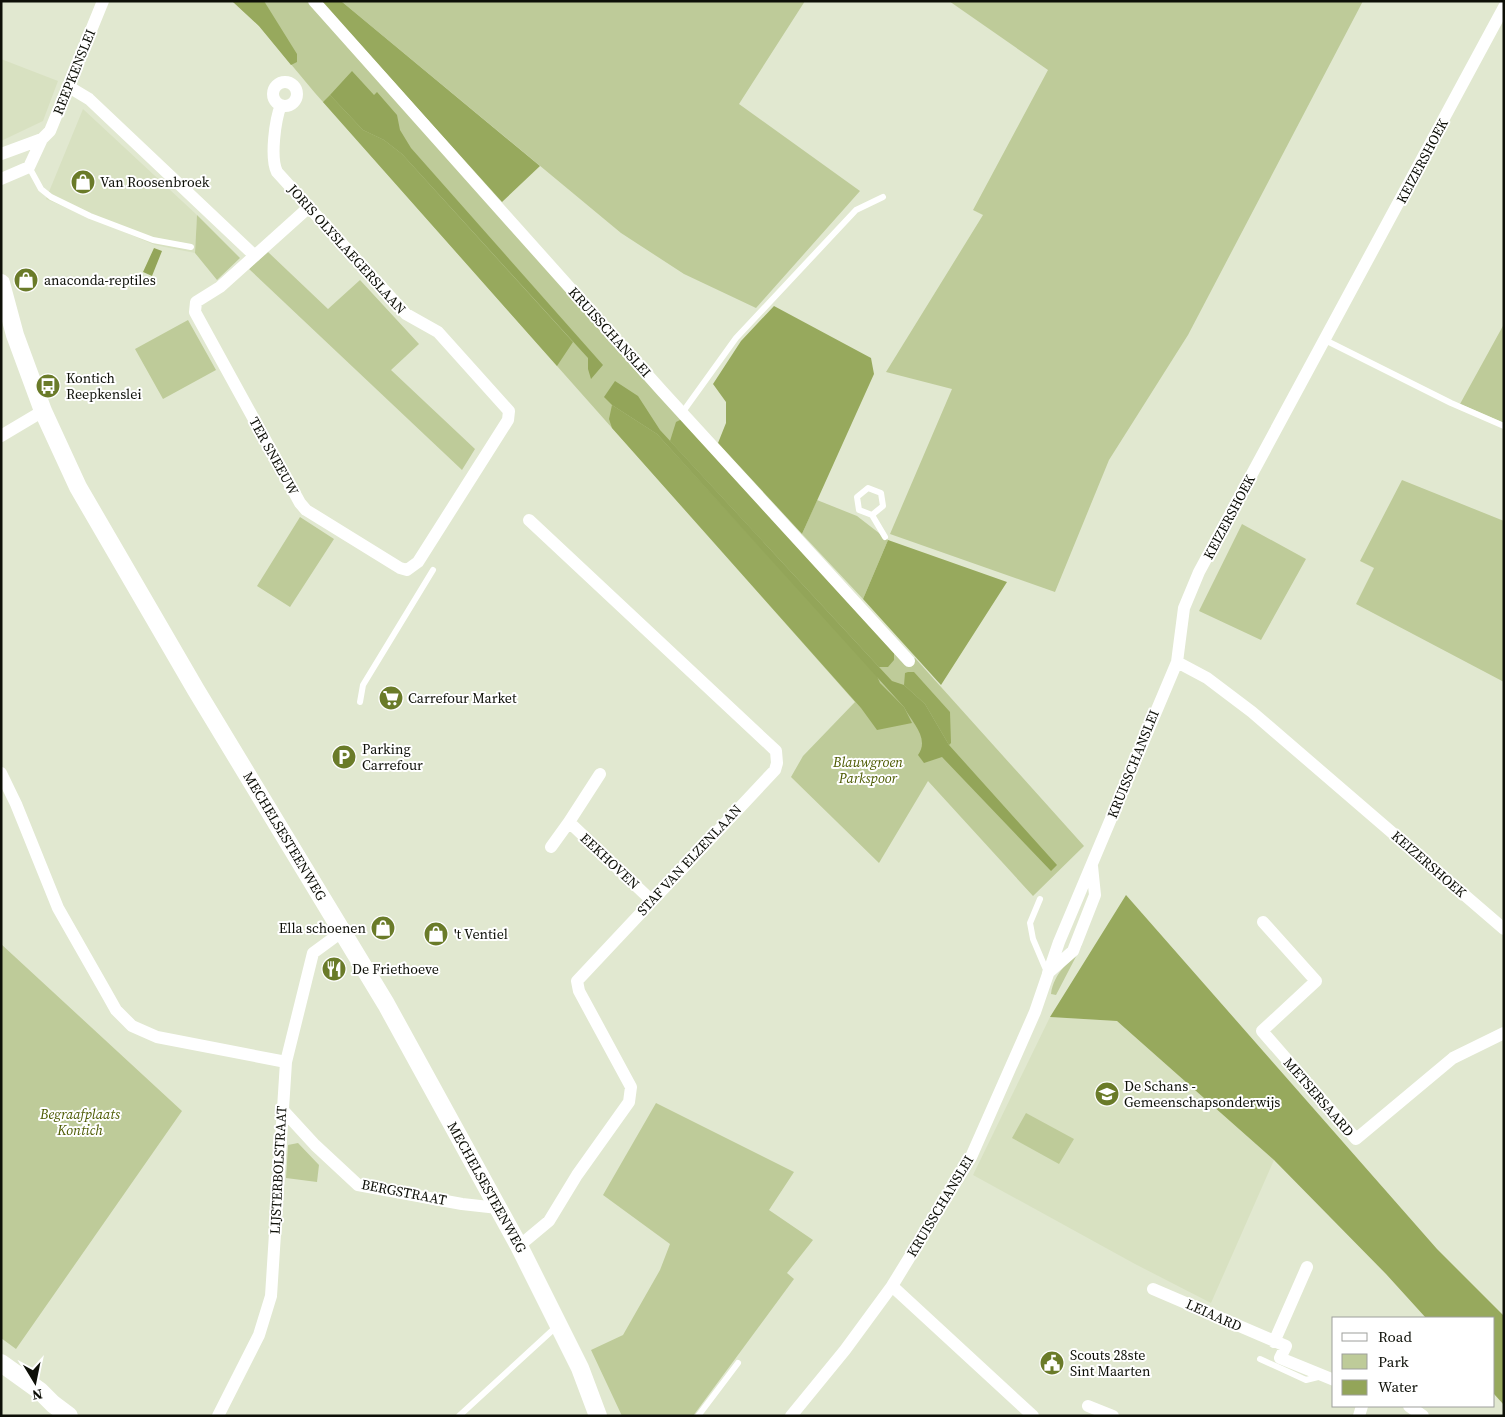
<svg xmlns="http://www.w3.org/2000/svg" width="1505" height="1417" font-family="'Source Serif 4',serif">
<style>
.built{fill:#d8e1c1}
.green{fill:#becb99}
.forest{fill:#97a95d}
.water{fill:#93a559}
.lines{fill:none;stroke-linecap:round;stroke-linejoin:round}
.lane{stroke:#fff;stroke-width:6}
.street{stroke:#fff;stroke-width:12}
.secondary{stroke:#fff;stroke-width:18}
.labels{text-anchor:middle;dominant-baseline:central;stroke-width:4;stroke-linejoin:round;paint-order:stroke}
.street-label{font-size:14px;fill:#0d0f07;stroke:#fff}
.poi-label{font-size:14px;fill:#0d0f07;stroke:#fff;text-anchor:start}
.park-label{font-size:14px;font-style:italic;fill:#4c5a00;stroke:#fff}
</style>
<rect width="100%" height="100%" fill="#e1e8d0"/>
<path class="built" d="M 1,59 L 58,81 L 43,121 L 1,141 Z
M 83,109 L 197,215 L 195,253 L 155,245 L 46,199 Z
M 1050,1017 L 1117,1021 L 1274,1160 L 1211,1303 L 1135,1264 L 973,1175 Z"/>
<path class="green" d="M 232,1 L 314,1 L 909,660 L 915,658 L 1084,846 L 1033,896 L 928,781 L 879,863 L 791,777 L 803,756 L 855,702 L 315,93 L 259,26 Z
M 341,1 L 805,1 L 739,104 L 860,191 L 756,308 L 684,274 L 621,233 Z
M 949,1 L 1363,1 L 1188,335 L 1109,460 L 1055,592 L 890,534 L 952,389 L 886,372 L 983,215 L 973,210 L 1048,70 Z
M 197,215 L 240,258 L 217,280 L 195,253 Z
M 268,252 L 328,309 L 360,280 L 419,344 L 391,370 L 475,449 L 462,470 L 249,269 Z
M 188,320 L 216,370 L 163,399 L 135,349 Z
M 1504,324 L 1504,423 L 1460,404 Z
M 1402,480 L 1504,521 L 1504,682 L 1356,604 L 1374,568 L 1360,561 Z
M 817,500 L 857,516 L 888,540 L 863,599 L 802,534 Z
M 300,517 L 334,539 L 290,607 L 257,586 Z
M 1242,524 L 1306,559 L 1261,640 L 1199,611 Z
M 1,944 L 182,1111 L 16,1349 L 1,1338 Z
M 1082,945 L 1056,995 L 1051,994 C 1054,972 1070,962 1082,945 Z
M 656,1103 L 794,1172 L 769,1210 L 813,1240 L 787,1273 L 794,1279 L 693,1416 L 622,1416 L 591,1350 L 623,1335 L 660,1270 L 670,1244 L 603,1195 Z
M 1026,1113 L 1074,1139 L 1059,1164 L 1012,1138 Z
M 298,1143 L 319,1165 L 317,1182 L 286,1178 L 288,1145 Z"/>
<path class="forest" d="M 232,1 L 264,1 L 297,54 L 297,62 L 291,65 L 259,26 Z
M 321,1 L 341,1 L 540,166 L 502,202 Z
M 330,95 L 363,130 L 384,140 L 402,154 L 573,342 L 557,366 L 323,102 Z
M 774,306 L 871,358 L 874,374 L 802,534 L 718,443 L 726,423 L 726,402 L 713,384 L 741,341 Z
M 612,405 L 657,434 L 876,674 L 880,683 L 904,707 L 912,723 L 877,730 L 861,708 L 612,428 L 609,419 Z
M 680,420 L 686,420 L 894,653 L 894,660 L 888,667 L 879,667 L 670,441 L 676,422 Z
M 888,540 L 1007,582 L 941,685 L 863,599 Z
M 908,672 L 914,672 L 950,712 L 951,743 L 949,745 L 925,704 L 904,685 L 905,673 Z
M 1126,895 L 1437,1249 L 1504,1316 L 1504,1405 L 1494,1394 L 1494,1318 L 1426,1318 L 1386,1274 L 1274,1160 L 1117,1021 L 1050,1017 Z"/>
<path class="water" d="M 352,71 L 374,95 L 377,92 L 397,115 L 400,130 L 411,148 L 603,365 L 591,379 L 588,369 L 588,358 L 402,154 L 384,140 L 363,130 L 330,95 Z
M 154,248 L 162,251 L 152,276 L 143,272 Z
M 615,381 L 638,396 L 660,430 L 879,667 L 892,681 L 904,685 L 925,704 L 949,745 L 1057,865 L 1051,871 L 942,757 L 924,763 L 918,755 C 930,738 912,723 904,707 L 657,434 L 612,405 L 604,397 Z"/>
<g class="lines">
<path class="lane" d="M 29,167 L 41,189 L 51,197 L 90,216 L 153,240 L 191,247
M 1325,340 L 1451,403 L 1504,426
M 682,413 L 736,338 L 856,210 L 883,197
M 872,515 L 883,506 L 881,493 L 868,488 L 857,497 L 859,510 L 872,515 L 885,537
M 360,702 L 363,685 L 433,570
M 1040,899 L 1030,923 L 1033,939 L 1047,972
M 1260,1359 L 1306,1380 L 1322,1376
M 459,1416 L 556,1327
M 698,1416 L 738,1363"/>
<path class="street" d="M 314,1 L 662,391 L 909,661
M273 94a12 12 0 1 1 24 0a12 12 0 1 1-24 0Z
M 69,87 L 89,99 L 255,256
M 281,105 C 275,120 270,158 277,172 L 406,314 L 438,332 L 509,411 L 508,420 L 418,562 L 407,570 L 400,568 L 306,510 L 300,503 L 195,312 L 196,302 L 220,287 L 308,208
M 1,154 L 42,139 L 50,131 L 103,1
M 1,179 L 29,167 L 42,139
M 1,436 L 43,411
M 1177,662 L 1207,678 L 1252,712 L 1504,929
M 1,773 L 16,804 L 58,908 L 107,994 L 116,1010 L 132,1026 L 157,1037 L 286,1062
M 600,774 L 569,822 L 651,900
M 551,847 L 569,822
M 1263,922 L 1316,981 L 1262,1031 L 1356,1139 L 1453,1058 L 1504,1033
M 1048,973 L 1073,951 L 1095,895 L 1092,866
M 281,1108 L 315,1145 L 358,1185 L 462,1204 L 498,1208
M 519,1246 L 549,1221 L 577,1175 L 629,1102 L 631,1087 L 579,991 L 577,981 L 775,770 L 777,763 L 776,751 L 529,520
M 892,1286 L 1033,1416
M 1153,1289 L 1286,1346 L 1280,1358 L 1334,1380
M 1274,1342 L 1307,1267
M 1088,1406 L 1113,1416
M 1409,1406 L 1423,1416
M 218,1416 L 259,1335 L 271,1296 L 286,1062 L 313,953 L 343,931
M 791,1416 L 845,1350 L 892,1286 L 971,1157 L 1035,1012 L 1059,942 L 1177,662 L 1184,608 L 1199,572 L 1504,7
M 1359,1416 L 1362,1406"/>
<path class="secondary" d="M 1,283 L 15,335 L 43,411 L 78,487 L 196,690 L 386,1004 L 519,1246 L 580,1368 L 598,1416
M 1,1363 L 40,1391 L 53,1404 L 69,1416"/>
</g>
<defs>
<symbol id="shop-disc" viewBox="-11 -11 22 22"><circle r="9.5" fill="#6a7b29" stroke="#fff"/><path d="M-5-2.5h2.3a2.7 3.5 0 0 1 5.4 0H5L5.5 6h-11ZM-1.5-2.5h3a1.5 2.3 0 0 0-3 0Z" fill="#fff"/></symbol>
<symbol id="bus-disc" viewBox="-11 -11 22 22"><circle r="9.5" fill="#6a7b29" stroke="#fff"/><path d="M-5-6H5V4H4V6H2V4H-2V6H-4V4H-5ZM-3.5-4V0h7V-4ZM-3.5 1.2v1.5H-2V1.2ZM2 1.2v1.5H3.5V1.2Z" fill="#fff"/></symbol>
<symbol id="supermarket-disc" viewBox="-11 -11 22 22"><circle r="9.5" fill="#6a7b29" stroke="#fff"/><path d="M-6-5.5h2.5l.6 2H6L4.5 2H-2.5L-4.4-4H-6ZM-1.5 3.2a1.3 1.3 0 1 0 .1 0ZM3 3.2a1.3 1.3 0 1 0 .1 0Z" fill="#fff"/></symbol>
<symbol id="parking-disc" viewBox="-11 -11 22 22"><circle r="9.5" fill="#6a7b29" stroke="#fff"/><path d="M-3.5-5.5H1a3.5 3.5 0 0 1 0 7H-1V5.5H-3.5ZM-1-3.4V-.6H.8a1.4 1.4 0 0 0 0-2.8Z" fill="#fff"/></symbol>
<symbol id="restaurant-disc" viewBox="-11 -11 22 22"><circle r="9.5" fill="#6a7b29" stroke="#fff"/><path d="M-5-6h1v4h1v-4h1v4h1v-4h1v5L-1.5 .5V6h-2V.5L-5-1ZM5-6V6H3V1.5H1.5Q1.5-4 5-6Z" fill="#fff"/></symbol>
<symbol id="school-disc" viewBox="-11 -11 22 22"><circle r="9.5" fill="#6a7b29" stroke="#fff"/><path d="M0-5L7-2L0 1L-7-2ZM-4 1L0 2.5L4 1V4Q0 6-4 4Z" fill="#fff"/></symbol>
<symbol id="civic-disc" viewBox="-11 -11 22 22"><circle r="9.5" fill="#6a7b29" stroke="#fff"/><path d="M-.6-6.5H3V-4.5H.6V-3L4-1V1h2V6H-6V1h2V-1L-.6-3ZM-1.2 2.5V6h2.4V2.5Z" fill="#fff"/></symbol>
</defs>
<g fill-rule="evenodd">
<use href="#shop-disc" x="69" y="168" width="28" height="28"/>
<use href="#shop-disc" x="12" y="266" width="28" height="28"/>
<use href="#bus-disc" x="34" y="372" width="28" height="28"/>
<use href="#supermarket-disc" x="377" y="684" width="28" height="28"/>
<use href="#parking-disc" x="330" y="743" width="28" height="28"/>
<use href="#shop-disc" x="369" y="914" width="28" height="28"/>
<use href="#shop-disc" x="422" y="920" width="28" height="28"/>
<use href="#restaurant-disc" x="320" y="955" width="28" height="28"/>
<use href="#school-disc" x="1093" y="1080" width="28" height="28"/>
<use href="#civic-disc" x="1038" y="1349" width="28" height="28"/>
</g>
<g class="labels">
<g class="street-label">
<text transform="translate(74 72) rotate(-68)">REEPKENSLEI</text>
<text transform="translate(1422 161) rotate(-62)">KEIZERSHOEK</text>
<text transform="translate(347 249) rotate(48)">JORIS OLYSLAEGERSLAAN</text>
<text transform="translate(610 332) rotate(48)">KRUISSCHANSLEI</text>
<text transform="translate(274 456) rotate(61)">TER SNEEUW</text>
<text transform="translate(1229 517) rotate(-62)">KEIZERSHOEK</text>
<text transform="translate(1133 764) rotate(-68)">KRUISSCHANSLEI</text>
<text transform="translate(285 836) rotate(59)">MECHELSESTEENWEG</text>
<text transform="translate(689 860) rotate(-47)">STAF VAN ELZENLAAN</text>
<text transform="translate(610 861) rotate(43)">EEKHOVEN</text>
<text transform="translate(1429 864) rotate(41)">KEIZERSHOEK</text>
<text transform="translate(1319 1097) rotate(49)">METSERSAARD</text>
<text transform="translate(278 1170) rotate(-87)">LIJSTERBOLSTRAAT</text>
<text transform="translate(487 1187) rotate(61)">MECHELSESTEENWEG</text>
<text transform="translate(404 1192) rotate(11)">BERGSTRAAT</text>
<text transform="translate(940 1206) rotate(-59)">KRUISSCHANSLEI</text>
<text transform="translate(1214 1315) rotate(24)">LEIAARD</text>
</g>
<g class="poi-label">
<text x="100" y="182">Van Roosenbroek</text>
<text x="44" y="280">anaconda-reptiles</text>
<text x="66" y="378">Kontich<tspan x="66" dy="16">Reepkenslei</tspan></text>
<text x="408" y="698">Carrefour Market</text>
<text x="362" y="749">Parking<tspan x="362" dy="16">Carrefour</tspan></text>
<text x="366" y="928" text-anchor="end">Ella schoenen</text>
<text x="454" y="934">'t Ventiel</text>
<text x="352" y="969">De Friethoeve</text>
<text x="1124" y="1086">De Schans -<tspan x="1124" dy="16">Gemeenschapsonderwijs</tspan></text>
<text x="1070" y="1355">Scouts 28ste<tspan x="1070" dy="16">Sint Maarten</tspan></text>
</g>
<g class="park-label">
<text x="868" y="762">Blauwgroen<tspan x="868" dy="16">Parkspoor</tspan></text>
<text x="80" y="1114">Begraafplaats<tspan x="80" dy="16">Kontich</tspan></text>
</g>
</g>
<rect width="1505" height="1417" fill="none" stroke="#0d0f07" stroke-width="5"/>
<rect x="1332" y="1317" width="162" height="90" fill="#ffffff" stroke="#9e9f9c"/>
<rect x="1342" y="1333" width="25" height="8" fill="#ffffff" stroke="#9e9f9c"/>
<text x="1378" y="1342" font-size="15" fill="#0d0f07">Road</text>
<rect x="1342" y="1354" width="25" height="15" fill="#becb99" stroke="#9e9f9c"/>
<text x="1378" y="1367" font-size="15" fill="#0d0f07">Park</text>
<rect x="1342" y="1380" width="25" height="15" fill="#93a559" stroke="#9e9f9c"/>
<text x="1378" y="1392" font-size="15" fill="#0d0f07">Water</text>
<g transform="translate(35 1382) rotate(170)" stroke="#ffffff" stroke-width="4" paint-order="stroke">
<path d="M0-4L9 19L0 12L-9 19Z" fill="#0d0f07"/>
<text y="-8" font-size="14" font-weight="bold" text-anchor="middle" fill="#0d0f07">N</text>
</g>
</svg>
